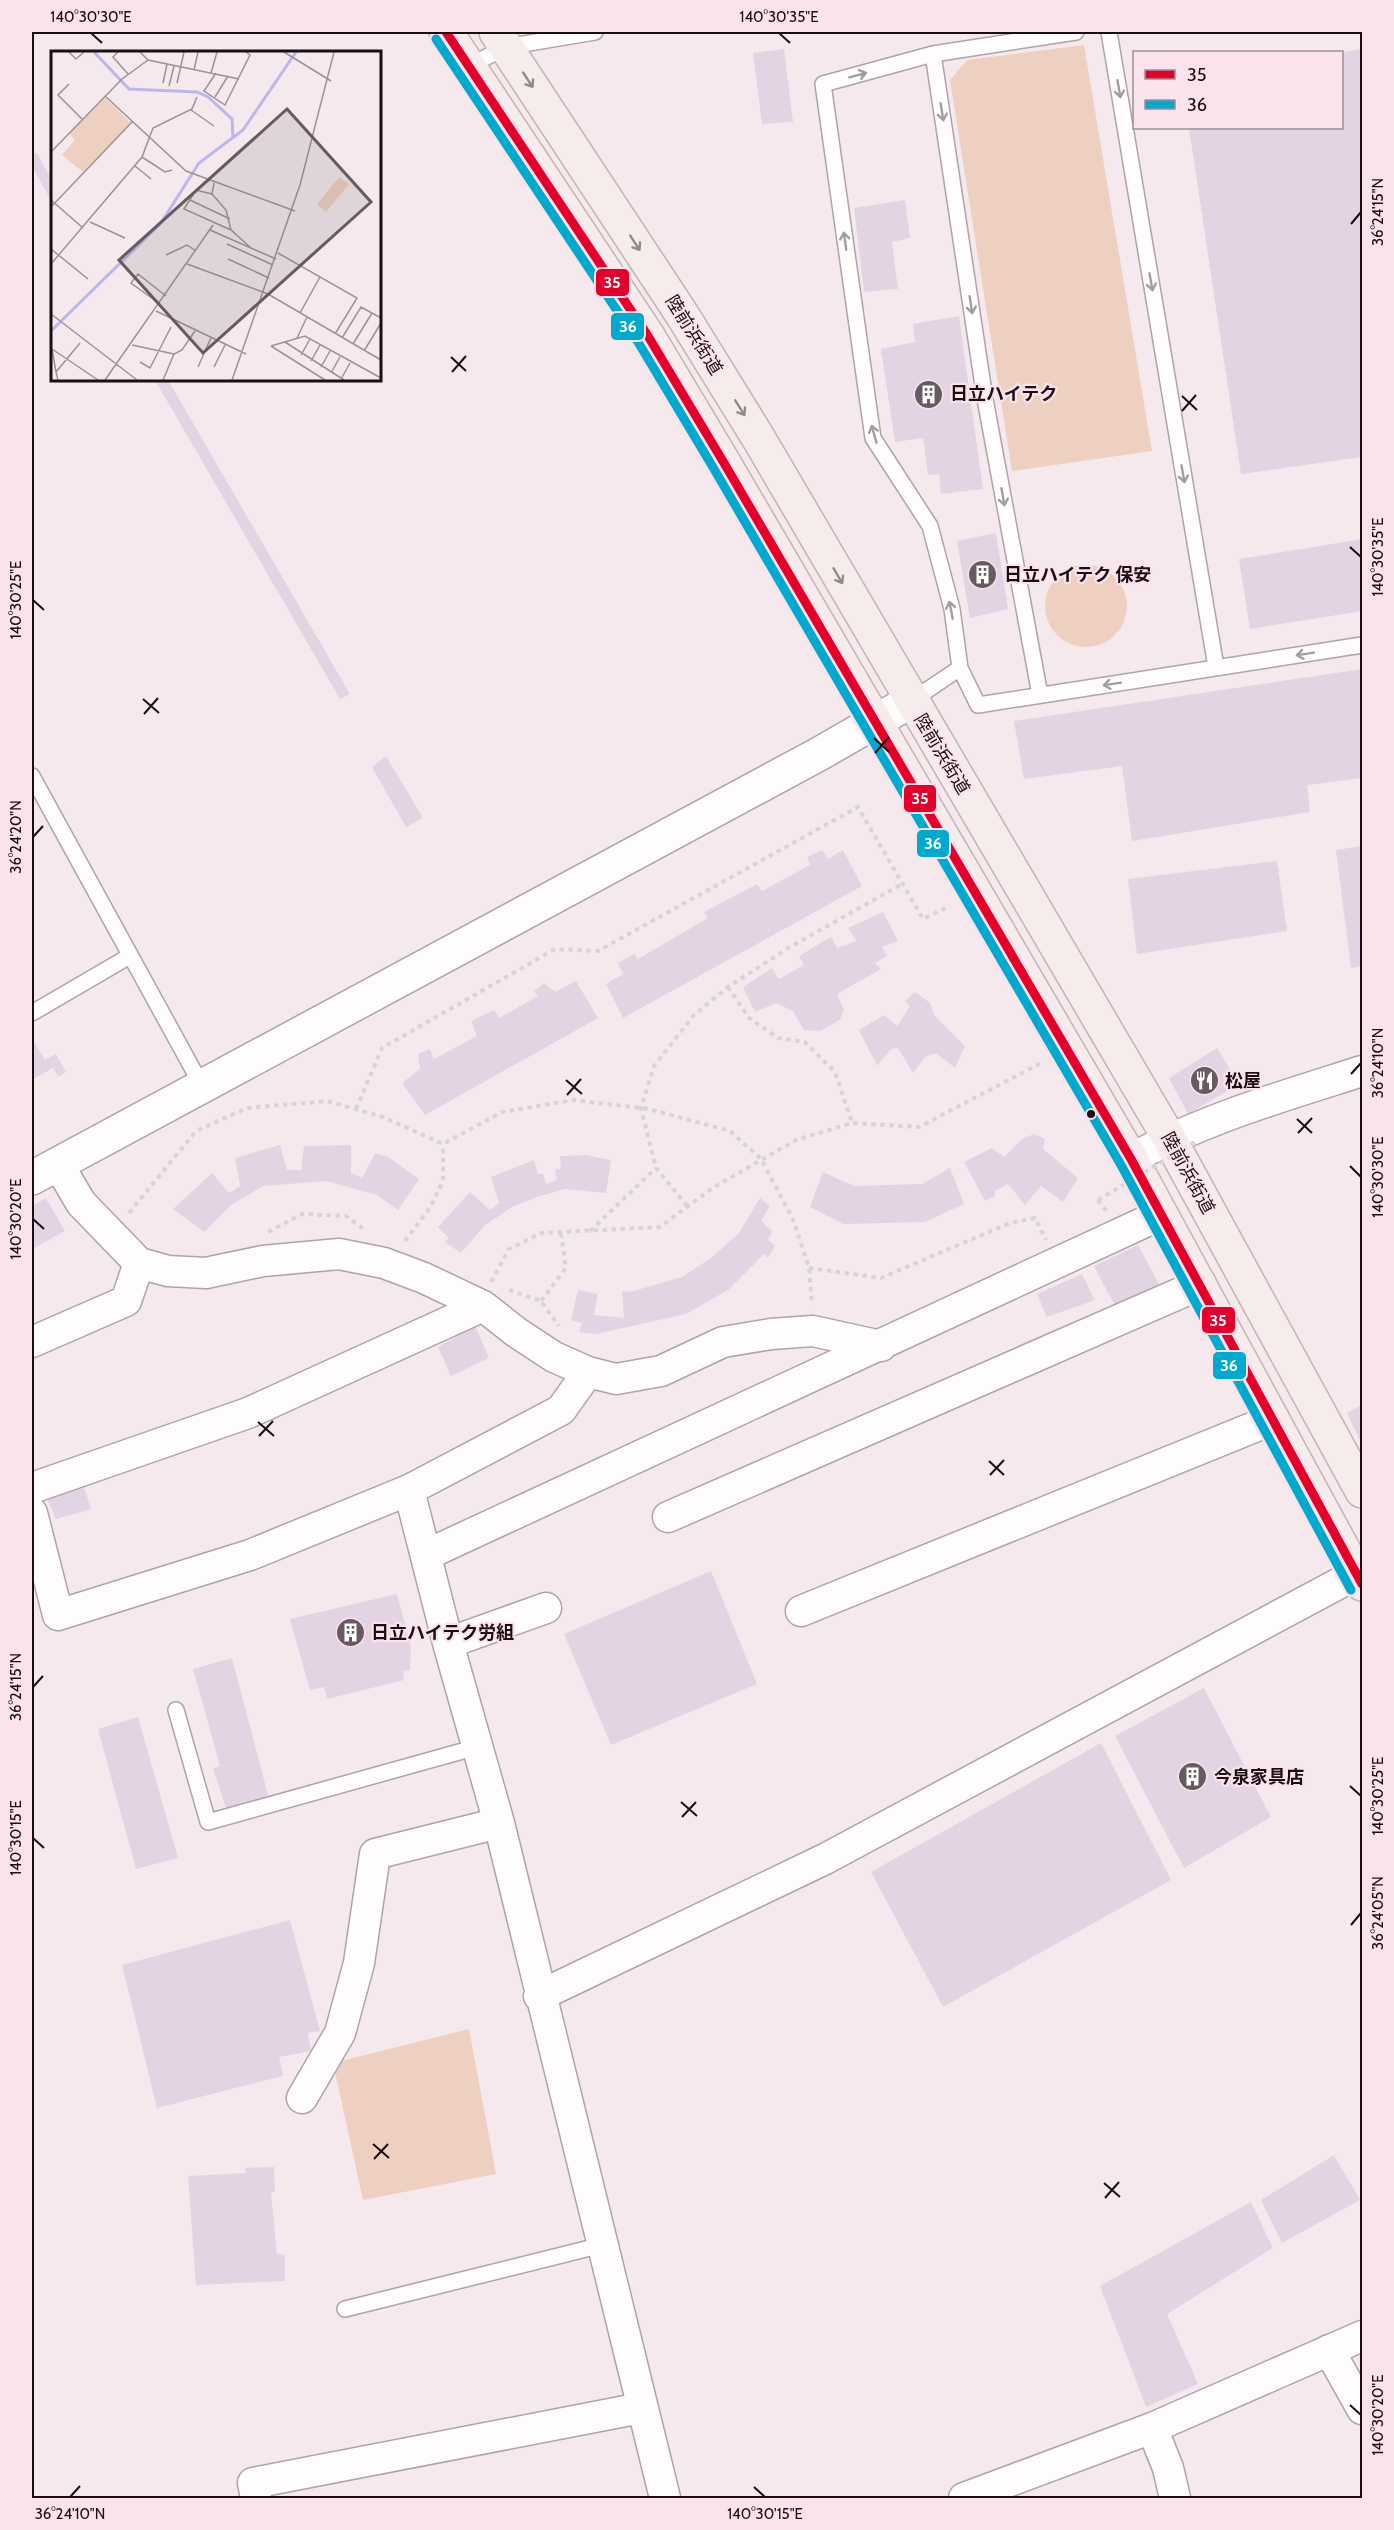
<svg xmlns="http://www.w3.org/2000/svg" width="1394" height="2530" font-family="Cabin,'Noto Sans JP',sans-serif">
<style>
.green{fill:#edd0c0}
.building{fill:#e3d4e3}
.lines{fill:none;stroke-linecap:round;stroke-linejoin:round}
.service-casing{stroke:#afa3a8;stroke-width:18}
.minor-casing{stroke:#afa3a8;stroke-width:33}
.tertiary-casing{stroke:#afa3a8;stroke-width:36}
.trunk-casing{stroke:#c4b3b5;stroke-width:36}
.path{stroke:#d8d4d5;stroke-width:4;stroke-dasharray:4.5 4.5;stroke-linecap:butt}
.service{stroke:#fefcfc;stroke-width:15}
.minor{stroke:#fefcfc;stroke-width:30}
.tertiary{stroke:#fefcfc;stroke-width:33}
.trunk{stroke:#f6ecec;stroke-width:33}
.path-bridge{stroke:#d8d4d5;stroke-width:4;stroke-dasharray:4.5 4.5;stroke-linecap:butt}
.bus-1-casing{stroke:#fbe3ed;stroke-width:14}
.bus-2-casing{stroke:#fbe3ed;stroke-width:14}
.bus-1{stroke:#e4002b;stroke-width:9}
.bus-2{stroke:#00a9ce;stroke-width:9}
.oneway{stroke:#a39d9f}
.oneway2{stroke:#93888a}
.ticks{fill:none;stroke:#1a0e13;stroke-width:2}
.bus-dot{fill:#1a0e13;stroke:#fbe3ed;stroke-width:2}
.labels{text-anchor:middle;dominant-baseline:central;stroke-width:4.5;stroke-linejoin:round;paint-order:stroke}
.street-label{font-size:18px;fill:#1a0e13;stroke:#fbe3ed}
.poi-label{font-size:18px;font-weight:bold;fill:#1a0e13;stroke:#fbe3ed;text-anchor:start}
.inset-river{fill:none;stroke:#bbb7ec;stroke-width:3}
.inset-road{fill:none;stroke:#9d9196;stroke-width:1.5}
.view{fill:#675b60;fill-opacity:0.15;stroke:#675b60;stroke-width:3}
.inset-edge{fill:none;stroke:#1a0e13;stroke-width:3}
.line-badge{stroke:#fbe3ed;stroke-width:2}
.badge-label{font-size:16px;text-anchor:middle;font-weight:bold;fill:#fff}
.neatline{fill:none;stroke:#1a0e13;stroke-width:2}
.ticks-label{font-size:15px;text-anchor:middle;fill:#1a0e13}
</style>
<rect width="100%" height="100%" fill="#f5e9ee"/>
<path class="green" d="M 1084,45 L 1152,451 L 1012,471 L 950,80 L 967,60 Z
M1045 606a41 41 0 1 1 82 0a41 41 0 1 1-82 0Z
M 469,2029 L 496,2174 L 363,2200 L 333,2063 Z"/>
<path class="building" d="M 784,49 L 793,122 L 762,124 L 753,53 Z
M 1362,49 L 1362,457 L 1241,474 L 1189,128 L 1342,128 L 1342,52 Z
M 37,153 L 52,180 L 52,202 L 32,166 L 32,155 Z
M 905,200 L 910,238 L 892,242 L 898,289 L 864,292 L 854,208 Z
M 959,316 L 983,489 L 941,494 L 939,474 L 928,475 L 923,438 L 895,442 L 881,349 L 915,342 L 913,324 Z
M 155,380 L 168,380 L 350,694 L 340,699 Z
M 996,533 L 1008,609 L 970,618 L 957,541 Z
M 1362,539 L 1362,611 L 1250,629 L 1239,559 Z
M 1362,669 L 1362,778 L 1307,785 L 1310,812 L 1132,841 L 1122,766 L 1024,779 L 1014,721 Z
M 386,756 L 423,818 L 406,827 L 372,767 Z
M 1362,846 L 1362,966 L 1351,968 L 1336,850 Z
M 822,850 L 828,859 L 843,850 L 862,886 L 623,1018 L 606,984 L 623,974 L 618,963 L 634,954 L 638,959 L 708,918 L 704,912 L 757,884 L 762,891 L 810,865 L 807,857 Z
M 1277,861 L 1287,931 L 1137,954 L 1128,879 Z
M 883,912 L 898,941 L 882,947 L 887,956 L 875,963 L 881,969 L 837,994 L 844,1010 L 840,1020 L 820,1031 L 804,1030 L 793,1011 L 776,1003 L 755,1012 L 743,987 L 772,968 L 779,979 L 804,965 L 799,956 L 831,937 L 837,948 L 857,941 L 848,928 Z
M 576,981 L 598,1018 L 425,1115 L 402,1083 L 420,1069 L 418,1054 L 430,1049 L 434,1059 L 477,1036 L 471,1021 L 494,1010 L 499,1018 L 538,996 L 534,991 L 544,983 L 555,992 Z
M 915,992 L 930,1003 L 934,1015 L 965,1046 L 955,1068 L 936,1053 L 925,1057 L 913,1073 L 898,1048 L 891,1049 L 877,1066 L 859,1030 L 884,1015 L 897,1026 L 910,1006 L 905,1001 Z
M 35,1043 L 45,1060 L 56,1054 L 66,1072 L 58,1077 L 53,1068 L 32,1080 L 32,1045 Z
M 1217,1048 L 1239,1084 L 1188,1114 L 1169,1078 Z
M 1034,1134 L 1045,1139 L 1043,1149 L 1078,1178 L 1063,1202 L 1041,1186 L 1025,1205 L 1008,1184 L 995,1191 L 995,1196 L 985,1201 L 964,1162 L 992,1148 L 1004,1157 L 1022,1139 Z
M 280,1145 L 287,1170 L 301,1170 L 304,1146 L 351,1145 L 351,1173 L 362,1178 L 375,1153 L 388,1157 L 419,1179 L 398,1210 L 377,1195 L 326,1181 L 263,1186 L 231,1205 L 204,1232 L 173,1209 L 212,1173 L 229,1193 L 240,1186 L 235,1158 Z
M 586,1155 L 611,1160 L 606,1193 L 565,1189 L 537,1197 L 512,1207 L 484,1226 L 461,1253 L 445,1242 L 449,1238 L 438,1227 L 470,1192 L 490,1210 L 499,1203 L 491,1177 L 534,1160 L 538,1174 L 543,1174 L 546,1184 L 557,1180 L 555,1170 L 561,1169 L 560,1156 Z
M 950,1168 L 964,1204 L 925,1222 L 843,1224 L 810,1207 L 823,1172 L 854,1186 L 922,1184 Z
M 46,1198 L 65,1231 L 32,1249 L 32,1206 Z
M 760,1198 L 770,1206 L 761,1221 L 772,1231 L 768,1240 L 775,1246 L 768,1258 L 764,1254 L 728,1290 L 686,1314 L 596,1334 L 579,1332 L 582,1323 L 571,1320 L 578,1290 L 598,1294 L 594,1315 L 624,1318 L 622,1291 L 630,1292 L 682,1277 L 711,1258 L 739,1233 Z
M 1138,1245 L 1160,1286 L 1115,1306 L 1094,1266 Z
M 1082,1274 L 1095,1300 L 1047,1317 L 1037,1294 Z
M 475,1326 L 489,1358 L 451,1376 L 438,1347 Z
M 1362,1405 L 1362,1445 L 1347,1413 Z
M 83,1484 L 91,1509 L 56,1519 L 46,1497 Z
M 711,1571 L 757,1684 L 611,1745 L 564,1634 Z
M 397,1594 L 411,1647 L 410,1670 L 403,1671 L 404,1680 L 327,1699 L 324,1687 L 310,1690 L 290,1619 Z
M 232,1658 L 269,1799 L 227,1811 L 213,1769 L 220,1766 L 193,1669 Z
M 1204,1688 L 1271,1817 L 1184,1868 L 1115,1736 Z
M 138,1717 L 178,1858 L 136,1869 L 98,1729 Z
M 1101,1743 L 1171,1880 L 943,2007 L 871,1872 Z
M 290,1920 L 320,2031 L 308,2033 L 311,2051 L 279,2057 L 283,2076 L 157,2108 L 122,1965 Z
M 1334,2155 L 1360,2200 L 1282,2243 L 1261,2200 Z
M 274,2167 L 275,2192 L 271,2192 L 277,2254 L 285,2255 L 285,2281 L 196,2285 L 188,2176 L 246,2173 L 245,2168 Z
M 1251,2202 L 1273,2248 L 1167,2314 L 1198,2384 L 1146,2407 L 1100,2286 Z"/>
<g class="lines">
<defs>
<path id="service" d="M 1076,32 L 933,54 L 823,84 L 873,438 L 930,526 L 952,609 L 960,668 L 978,705 L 1362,645
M 1109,32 L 1216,667
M 933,54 L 985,399 L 1040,695
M 469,66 L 506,47 L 595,32
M 911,701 L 960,668
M 32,776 L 202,1086
M 32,1013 L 128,957
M 176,1710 L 208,1822 L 477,1747
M 345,2309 L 602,2245"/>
<path id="minor" d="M 1131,1159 C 1203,1119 1284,1096 1362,1071
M 58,1164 L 81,1203 L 139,1263 L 168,1271 L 206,1273 L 263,1261 L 339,1254 L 384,1263 L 424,1278 L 483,1306 L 516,1332 L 554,1357 L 588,1372 L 616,1379 L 661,1371 L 723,1342 L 771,1334 L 813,1331 L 881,1346
M 32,1342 L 126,1301 L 139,1263
M 32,1488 L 248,1413 L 483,1306
M 409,1490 L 448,1643 L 499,1823 L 665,2498
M 32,1513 L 58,1615 L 250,1555 L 409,1490 L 561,1410 L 588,1372
M 668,1517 L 1201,1284
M 426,1555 L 1162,1214
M 801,1611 L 1274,1419
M 448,1643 L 546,1608
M 539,1996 L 825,1859 L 1362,1571
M 302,2098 L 340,2033 L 359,1963 L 375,1854 L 499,1823
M 1329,2350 L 1362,2409
M 1152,2428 L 1168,2468 L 1175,2498
M 256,2498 L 253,2483 L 641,2408
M 964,2498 L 1152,2428 L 1362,2336"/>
<path id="tertiary" d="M 32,1178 L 819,754 L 911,701"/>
<path id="trunk" d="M 446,32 L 648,336 L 724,463 L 1131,1159 L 1362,1584
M 496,32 L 683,316 L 759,439 L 1169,1138 L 1362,1491"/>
</defs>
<use href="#service" class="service-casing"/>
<use href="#minor" class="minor-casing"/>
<use href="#tertiary" class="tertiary-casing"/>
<use href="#trunk" class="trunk-casing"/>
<path class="path" d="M 728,987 L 749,1018 L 778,1038 L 805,1042 L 835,1072 L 852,1123
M 356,1109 L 382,1048 L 555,949 L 598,951 L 858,807 L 923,919 L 950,906
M 1098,1200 L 1107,1212
M 687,1206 L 656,1168 L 641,1108 L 654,1066 L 694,1015 L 728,987 L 790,947 L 902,884
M 129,1213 L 196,1131 L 247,1108 L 327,1101 L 383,1117 L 443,1144 L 502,1112 L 574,1100 L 649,1109 L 730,1131 L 761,1159 L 793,1219 L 809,1268 L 812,1305
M 590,1231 L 656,1168
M 268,1232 L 302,1214 L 346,1216 L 365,1230
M 405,1241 L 431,1206 L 443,1181 L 443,1144
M 809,1268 L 881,1278 L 1010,1223 L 1035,1218 L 1046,1240
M 491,1282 L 509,1249 L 541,1233 L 660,1227 L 711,1189 L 796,1140 L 852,1123 L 919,1127 L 1043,1062
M 509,1290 L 541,1301 L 559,1326
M 541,1301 L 566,1268 L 561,1233"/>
<use href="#service" class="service"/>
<use href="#minor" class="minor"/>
<use href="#tertiary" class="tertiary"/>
<use href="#trunk" class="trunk"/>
<path class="path-bridge" d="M 1098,1200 L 1195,1142"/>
<defs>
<path id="bus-1" d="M 446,32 L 648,336 L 724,463 L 1131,1159 L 1362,1584"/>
<path id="bus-2" d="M 436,39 L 638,342 L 714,469 L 1121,1165 L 1351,1590"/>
</defs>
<use href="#bus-1" class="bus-1-casing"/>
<use href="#bus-2" class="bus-2-casing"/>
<use href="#bus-1" class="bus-1"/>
<use href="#bus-2" class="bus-2"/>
</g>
<defs><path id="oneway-shaft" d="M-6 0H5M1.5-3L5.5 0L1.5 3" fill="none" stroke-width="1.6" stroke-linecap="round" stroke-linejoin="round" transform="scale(1.5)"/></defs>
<g class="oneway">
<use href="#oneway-shaft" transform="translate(858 75) rotate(-15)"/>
<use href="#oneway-shaft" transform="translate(1119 89) rotate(80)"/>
<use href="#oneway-shaft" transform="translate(942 112) rotate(81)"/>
<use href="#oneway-shaft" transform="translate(845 241) rotate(-98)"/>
<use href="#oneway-shaft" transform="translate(1151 282) rotate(80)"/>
<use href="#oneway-shaft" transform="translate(971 305) rotate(81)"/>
<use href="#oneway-shaft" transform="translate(874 434) rotate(-106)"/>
<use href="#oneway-shaft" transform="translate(1183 474) rotate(80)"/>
<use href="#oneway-shaft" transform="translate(1003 497) rotate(80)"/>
<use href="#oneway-shaft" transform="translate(951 610) rotate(-101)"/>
<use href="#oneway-shaft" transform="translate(1305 654) rotate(171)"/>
<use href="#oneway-shaft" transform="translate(1112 684) rotate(171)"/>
</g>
<g class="oneway2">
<use href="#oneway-shaft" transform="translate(528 80) rotate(57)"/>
<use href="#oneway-shaft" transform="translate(635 243) rotate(57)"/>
<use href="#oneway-shaft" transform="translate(740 408) rotate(58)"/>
<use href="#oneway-shaft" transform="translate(838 576) rotate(60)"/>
</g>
<path class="ticks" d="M 91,33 L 102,43M 779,33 L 790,43M 1351,224 L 1361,212M 451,357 L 466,371M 452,372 L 466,356M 1182,396 L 1197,410M 1182,411 L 1196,395M 1350,547 L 1361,557M 33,600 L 44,610M 143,699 L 159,713M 144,714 L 158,698M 874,738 L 889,752M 875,753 L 889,737M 33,837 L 43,826M 1351,1074 L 1361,1063M 566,1080 L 582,1094M 567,1095 L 581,1079M 1297,1119 L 1312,1133M 1298,1133 L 1312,1118M 1350,1166 L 1361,1177M 33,1219 L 44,1229M 258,1422 L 274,1436M 259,1436 L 273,1421M 989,1461 L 1004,1475M 990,1475 L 1004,1460M 33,1687 L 43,1676M 1350,1786 L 1361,1796M 681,1802 L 697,1816M 682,1817 L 696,1802M 33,1838 L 44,1848M 1351,1925 L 1361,1913M 373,2144 L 389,2158M 374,2159 L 388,2144M 1104,2183 L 1120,2197M 1105,2198 L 1119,2182M 1350,2405 L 1361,2415M 754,2487 L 765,2497M 70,2497 L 80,2486"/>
<defs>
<symbol id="building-disc" viewBox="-11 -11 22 22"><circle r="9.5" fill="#675b60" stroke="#fbe3ed"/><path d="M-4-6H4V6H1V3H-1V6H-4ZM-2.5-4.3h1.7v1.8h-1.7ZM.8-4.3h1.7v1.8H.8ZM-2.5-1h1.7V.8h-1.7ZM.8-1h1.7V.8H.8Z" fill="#fff"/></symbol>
<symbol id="restaurant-disc" viewBox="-11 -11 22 22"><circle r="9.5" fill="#675b60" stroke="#fbe3ed"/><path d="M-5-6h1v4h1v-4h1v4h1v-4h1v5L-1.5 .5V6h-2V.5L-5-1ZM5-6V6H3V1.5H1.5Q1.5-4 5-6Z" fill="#fff"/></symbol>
</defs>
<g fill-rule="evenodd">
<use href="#building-disc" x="912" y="378" width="33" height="33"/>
<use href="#building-disc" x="966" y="558" width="33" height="33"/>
<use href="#restaurant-disc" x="1188" y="1064" width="33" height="33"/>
<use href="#building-disc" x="334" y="1616" width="33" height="33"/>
<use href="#building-disc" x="1176" y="1760" width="33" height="33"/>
</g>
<circle class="bus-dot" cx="1091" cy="1114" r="5"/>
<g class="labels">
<g class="street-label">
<text transform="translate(694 335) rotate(58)">陸前浜街道</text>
<text transform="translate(942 754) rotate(59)">陸前浜街道</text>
<text transform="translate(1188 1173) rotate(61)">陸前浜街道</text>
</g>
<g class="poi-label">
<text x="950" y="394">日立ハイテク</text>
<text x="1004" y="575">日立ハイテク 保安</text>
<text x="1225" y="1081">松屋</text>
<text x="371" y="1633">日立ハイテク労組</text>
<text x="1214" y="1777">今泉家具店</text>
</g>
</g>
<g transform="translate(51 51)">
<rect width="330" height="330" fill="#f5e9ee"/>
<path d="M 54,47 L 80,72 L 32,121 L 11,104 L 24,89 L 18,82 ZM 288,126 L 298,133 L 275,161 L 266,153 Z" fill="#edd0c0"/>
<path class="inset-river" d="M 43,1 L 78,38 L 146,41 L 157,46 L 181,68 L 182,86M 0,280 L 110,172 L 148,112 L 192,79 L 245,1"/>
<path class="inset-road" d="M 18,1 L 25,8 L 33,1M 67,1 L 62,6 L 77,23M 89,1 L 97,9 L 188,28M 233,1 L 280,30M 143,19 L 147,1M 160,22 L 166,1M 165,22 L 153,40 L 174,54 L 199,4 L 195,1M 112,32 L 116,13M 126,32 L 133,1M 18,33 L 7,44 L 31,68M 118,35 L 123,15M 54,45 L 135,120 L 244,160M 164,46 L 177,25M 140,59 L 163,75M 0,101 L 71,28 L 97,9M 91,106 L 114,121 L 121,119M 84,115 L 100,128M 163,132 L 161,143 L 175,159 L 180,179M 161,143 L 145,139 L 133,158 L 180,179 L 200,197M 0,149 L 32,177M 139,149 L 179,168M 0,156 L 81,71M 39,171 L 74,187M 159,179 L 225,208M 176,193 L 222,214M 0,198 L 37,228M 227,202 L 306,247 L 284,283M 115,204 L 136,194 L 145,200M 177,208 L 218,227M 0,213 L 91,106 L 102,77 L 141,58 L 146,46M 136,213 L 217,243 L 330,309M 109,253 L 80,232 L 87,223 L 115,245M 105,260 L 195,303M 249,262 L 269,226M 0,263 L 86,329M 246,287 L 256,266M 291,287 L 310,256 L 330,267M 234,291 L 293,329M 302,293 L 321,262M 81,294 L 123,303M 220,295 L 254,285 L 330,327M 220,295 L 274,329M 1,298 L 47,329M 1,298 L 5,321M 313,300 L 330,272M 250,304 L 259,288M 260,310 L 269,294M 89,311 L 99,317 L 120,276M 147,316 L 160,287M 163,316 L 174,294M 270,316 L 279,300M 280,322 L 289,306M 290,328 L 299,312M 7,329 L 5,321 L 29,292M 54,329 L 162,174M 112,329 L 123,303 L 131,299 L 144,280M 181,329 L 249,134 L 283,1"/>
<path class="view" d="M 236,58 L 320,151 L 152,302 L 68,209 Z"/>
<rect width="330" height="330" class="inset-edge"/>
</g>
<g class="line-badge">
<rect x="595" y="268" width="35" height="29" rx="6" fill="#e4002b"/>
<rect x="610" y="312" width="35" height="29" rx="6" fill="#00a9ce"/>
<rect x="903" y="784" width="34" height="29" rx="6" fill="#e4002b"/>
<rect x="916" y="829" width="34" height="29" rx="6" fill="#00a9ce"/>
<rect x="1201" y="1306" width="35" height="28" rx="6" fill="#e4002b"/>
<rect x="1212" y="1351" width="35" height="29" rx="6" fill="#00a9ce"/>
</g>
<g class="badge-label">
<text x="612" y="288">35</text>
<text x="628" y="332">36</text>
<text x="920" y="804">35</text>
<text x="933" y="849">36</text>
<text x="1218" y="1326">35</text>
<text x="1229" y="1371">36</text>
</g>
<rect width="1394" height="2530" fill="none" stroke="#fbe3ed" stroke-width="66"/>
<rect x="1133" y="51" width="210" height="78" fill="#fbe3ed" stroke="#a18e96" stroke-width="1.5"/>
<rect x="1145" y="70" width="30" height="9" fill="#e4002b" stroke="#a18e96" stroke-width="1.5"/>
<text x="1187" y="81" font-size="18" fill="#1a0e13">35</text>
<rect x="1145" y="100" width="30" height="9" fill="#00a9ce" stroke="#a18e96" stroke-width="1.5"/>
<text x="1187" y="111" font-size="18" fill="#1a0e13">36</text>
<rect x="33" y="33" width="1328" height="2464" class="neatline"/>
<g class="ticks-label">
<text x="91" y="22">140°30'30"E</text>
<text x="779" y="22">140°30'35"E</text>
<text transform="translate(1378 212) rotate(-90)" y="5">36°24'15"N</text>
<text transform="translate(1378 557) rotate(-90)" y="5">140°30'35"E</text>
<text transform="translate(16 600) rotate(-90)" y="5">140°30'25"E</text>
<text transform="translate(16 837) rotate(-90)" y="5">36°24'20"N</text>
<text transform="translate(1378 1063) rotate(-90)" y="5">36°24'10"N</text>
<text transform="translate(1378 1177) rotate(-90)" y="5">140°30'30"E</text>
<text transform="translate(16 1219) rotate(-90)" y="5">140°30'20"E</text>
<text transform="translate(16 1687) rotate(-90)" y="5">36°24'15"N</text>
<text transform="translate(1378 1796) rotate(-90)" y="5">140°30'25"E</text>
<text transform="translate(16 1838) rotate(-90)" y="5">140°30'15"E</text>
<text transform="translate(1378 1913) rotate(-90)" y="5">36°24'05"N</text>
<text transform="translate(1378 2415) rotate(-90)" y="5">140°30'20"E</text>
<text x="70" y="2519">36°24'10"N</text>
<text x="765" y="2519">140°30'15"E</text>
</g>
</svg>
